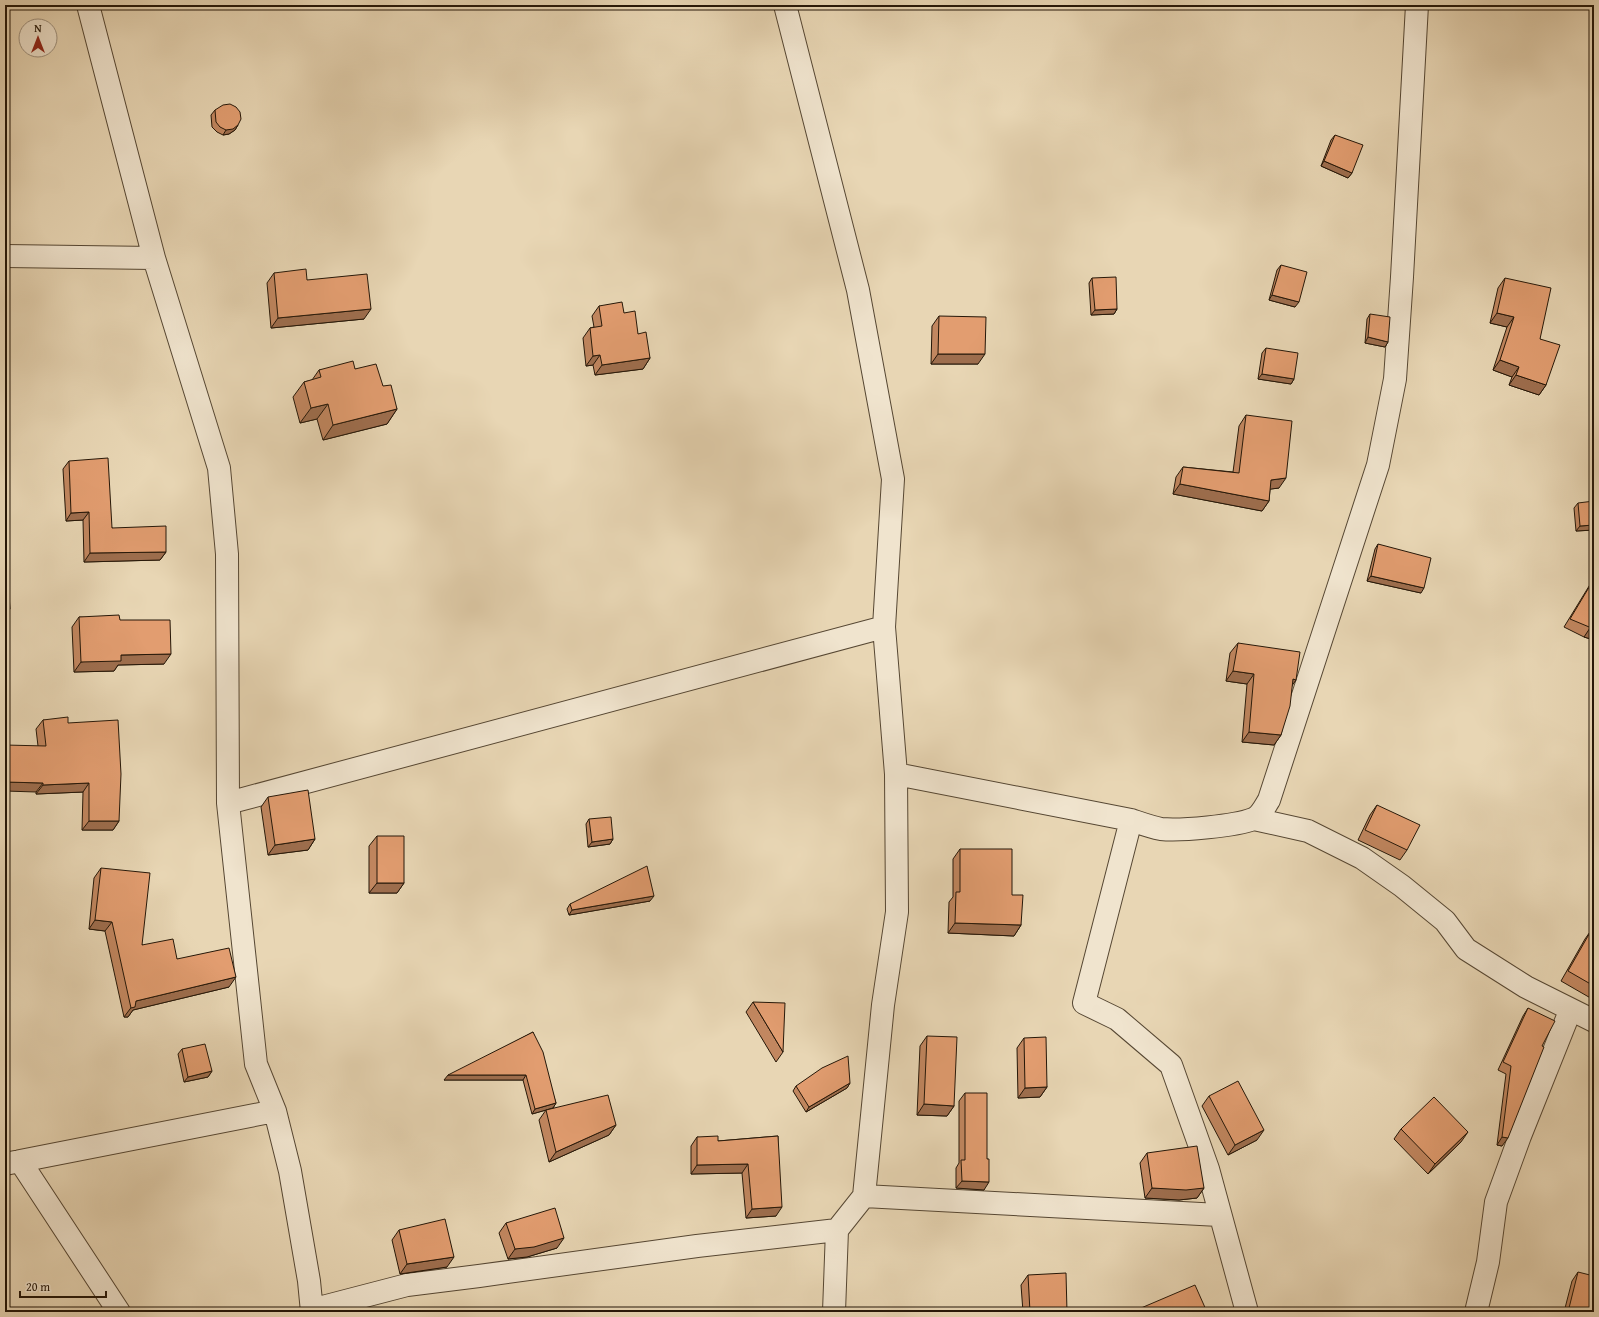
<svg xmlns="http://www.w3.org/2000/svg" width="1599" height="1317" font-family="'Gentium Book Plus',serif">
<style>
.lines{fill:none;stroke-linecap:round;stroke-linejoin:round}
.minor-casing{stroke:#564733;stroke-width:24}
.minor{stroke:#f0e4ce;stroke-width:22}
.wall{fill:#c28760;stroke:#251708}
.shaded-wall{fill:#9e6e4e;stroke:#251708}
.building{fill:#e29d70;stroke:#251708}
</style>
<rect width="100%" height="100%" fill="#e8d6b4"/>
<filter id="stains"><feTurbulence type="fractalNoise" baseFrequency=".005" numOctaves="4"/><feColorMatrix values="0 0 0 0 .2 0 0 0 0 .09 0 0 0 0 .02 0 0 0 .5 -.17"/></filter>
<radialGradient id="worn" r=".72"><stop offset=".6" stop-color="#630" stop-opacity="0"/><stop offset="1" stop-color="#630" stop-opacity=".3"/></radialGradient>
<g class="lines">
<defs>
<path id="minor" d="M 88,5 L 154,258 L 219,468 L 227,554 L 228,803 L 256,1064 L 275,1111 L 290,1171 L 309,1281 L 312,1312
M 785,5 L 858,290 L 893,479 L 884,627 L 896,774 L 897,912 L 883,1005 L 864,1196 L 837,1230 L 834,1312
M 5,256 L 154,258
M 896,774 L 1131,820 C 1140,823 1151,827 1161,829 C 1180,831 1236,826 1253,819 C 1261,816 1265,806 1269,800 L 1378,465 L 1395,379 L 1402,277 L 1417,5
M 228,803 L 884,627
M 1254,819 L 1308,831 L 1362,858 L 1402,886 L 1445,921 L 1466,949 L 1526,987 L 1594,1021
M 1131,820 L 1084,1003 L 1117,1019 L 1171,1065 L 1208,1169 L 1247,1312
M 20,1161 L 119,1312
M 5,1164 L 275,1111
M 864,1196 L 1219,1215
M 311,1310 L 407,1285 L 479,1276 L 697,1246 L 837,1230
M 1476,1312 L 1488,1262 L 1496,1202 L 1520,1136 L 1570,1011"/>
</defs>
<use href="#minor" class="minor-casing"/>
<use href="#minor" class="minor"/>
</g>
<path class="wall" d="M 215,110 L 238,125 L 235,130 L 229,134 L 223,135 L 217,132 L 212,127 L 211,115 Z
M 1335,135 L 1352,173 L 1348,178 L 1321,166 L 1331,140 Z
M 1281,265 L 1295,307 L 1269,300 L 1277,270 Z
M 274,273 L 307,280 L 364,319 L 271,328 L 267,283 Z
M 1092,278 L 1117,309 L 1114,314 L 1091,315 L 1089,283 Z
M 1505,278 L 1540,339 L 1546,385 L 1539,395 L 1509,385 L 1512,377 L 1493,370 L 1507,327 L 1490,323 L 1498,288 Z
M 599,306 L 624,313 L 638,334 L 650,358 L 643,369 L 595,375 L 593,365 L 586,366 L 583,338 L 590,328 L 594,327 L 592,316 Z
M 1370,314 L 1388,342 L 1385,347 L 1365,343 L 1367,319 Z
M 939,316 L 978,364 L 931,364 L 932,326 Z
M 1266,348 L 1294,379 L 1291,384 L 1258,379 L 1262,353 Z
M 355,369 L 383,386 L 397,409 L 387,424 L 323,440 L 317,419 L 300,423 L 293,397 L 304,382 L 312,380 L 319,370 Z
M 1246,415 L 1279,488 L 1270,489 L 1269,501 L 1262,511 L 1173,494 L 1176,477 L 1183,467 L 1233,472 L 1239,426 Z
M 69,461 L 112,528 L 166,552 L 160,560 L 84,562 L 83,520 L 66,521 L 63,469 Z
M 1578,503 L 1594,530 L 1576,531 L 1574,508 Z
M 1378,544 L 1421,593 L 1367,581 L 1375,549 Z
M 1594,578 L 1594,640 L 1584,637 L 1564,627 Z
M 79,617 L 120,620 L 164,664 L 118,665 L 114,671 L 74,672 L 72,627 Z
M 1238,643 L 1296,680 L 1292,685 L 1281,735 L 1274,745 L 1242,742 L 1247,684 L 1226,681 L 1230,653 Z
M 43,720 L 68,723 L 119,821 L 113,830 L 82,830 L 83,792 L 36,794 L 38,746 L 36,729 Z
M 268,797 L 315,839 L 308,850 L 268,855 L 261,807 Z
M 1377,805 L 1407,850 L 1400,860 L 1358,840 L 1370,815 Z
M 589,819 L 613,839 L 610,844 L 588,847 L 586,824 Z
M 377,836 L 404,883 L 397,893 L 369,893 L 369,846 Z
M 960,849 L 1012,895 L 1021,925 L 1014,936 L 948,933 L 949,902 L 953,897 L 953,859 Z
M 101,868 L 142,945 L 177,959 L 229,987 L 133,1010 L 128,1017 L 124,1017 L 105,931 L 89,929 L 94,878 Z
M 650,901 L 569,915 L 567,909 L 570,904 Z
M 1592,929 L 1594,930 L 1594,1000 L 1561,981 L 1585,939 Z
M 753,1002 L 783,1052 L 776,1062 L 746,1012 Z
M 1528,1008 L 1542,1046 L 1502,1146 L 1497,1145 L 1506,1074 L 1498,1070 L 1523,1016 Z
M 533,1032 L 556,1103 L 553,1108 L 616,1125 L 609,1135 L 549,1162 L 539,1120 L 546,1110 L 532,1114 L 523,1080 L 444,1080 Z
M 927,1036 L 954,1106 L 947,1116 L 917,1115 L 920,1046 Z
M 1024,1038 L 1047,1087 L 1040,1097 L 1018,1098 L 1017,1048 Z
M 182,1049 L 212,1071 L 208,1077 L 184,1082 L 178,1054 Z
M 850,1083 L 847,1088 L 806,1112 L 793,1091 L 796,1086 Z
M 965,1093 L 987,1159 L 984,1190 L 956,1188 L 956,1168 L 959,1163 L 959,1101 Z
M 1209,1096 L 1257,1140 L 1228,1155 L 1202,1106 Z
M 1401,1129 L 1461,1142 L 1428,1174 L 1394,1139 Z
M 778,1136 L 776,1216 L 746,1218 L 742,1173 L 691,1174 L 691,1146 L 697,1137 L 718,1141 Z
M 1147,1153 L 1204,1188 L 1197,1198 L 1179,1200 L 1145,1198 L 1140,1163 Z
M 506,1223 L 557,1248 L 527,1257 L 508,1259 L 499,1233 Z
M 399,1230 L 447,1267 L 400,1274 L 392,1240 Z
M 1578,1272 L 1593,1312 L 1564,1312 L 1572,1281 Z
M 1028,1275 L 1067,1312 L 1023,1312 L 1021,1285 Z"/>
<path class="shaded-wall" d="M 238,125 L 235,130 L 229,134 L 223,135 L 226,130 Z
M 1324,161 L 1352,173 L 1348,178 L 1321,166 Z
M 1272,295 L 1299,302 L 1295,307 L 1269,300 Z
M 371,309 L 364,319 L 271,328 L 278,318 Z
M 1117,309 L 1114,314 L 1091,315 L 1095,310 Z
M 1497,313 L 1514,317 L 1507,327 L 1490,323 Z
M 1368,337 L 1388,342 L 1385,347 L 1365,343 Z
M 938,354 L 985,354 L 978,364 L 931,364 Z
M 600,355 L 593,365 L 586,366 L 593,356 Z
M 650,358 L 643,369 L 595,375 L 602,365 Z
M 1500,360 L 1519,367 L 1512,377 L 1493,370 Z
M 1262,374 L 1294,379 L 1291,384 L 1258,379 Z
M 1516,375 L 1546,385 L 1539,395 L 1509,385 Z
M 328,404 L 317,419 L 300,423 L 311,408 Z
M 397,409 L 387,424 L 323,440 L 333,425 Z
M 1286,478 L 1279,488 L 1264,490 L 1271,480 Z
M 1180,484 L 1269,501 L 1262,511 L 1173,494 Z
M 89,512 L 83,520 L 66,521 L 71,513 Z
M 1594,525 L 1594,530 L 1576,531 L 1580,526 Z
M 166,552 L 160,560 L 84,562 L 90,553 Z
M 1371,576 L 1424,588 L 1421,593 L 1367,581 Z
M 5,609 L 10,609 L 5,615 Z
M 1590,628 L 1594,629 L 1594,640 L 1584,637 Z
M 171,654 L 164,664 L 118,665 L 114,671 L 74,672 L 81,662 L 121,655 Z
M 1233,671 L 1254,674 L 1247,684 L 1226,681 Z
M 1293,679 L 1296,680 L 1289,690 Z
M 1249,732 L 1281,735 L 1274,745 L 1242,742 Z
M 5,782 L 43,783 L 36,792 L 5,791 Z
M 89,783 L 83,792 L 36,794 L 43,785 Z
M 89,821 L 119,821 L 113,830 L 82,830 Z
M 315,839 L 308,850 L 268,855 L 275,845 Z
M 613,839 L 610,844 L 588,847 L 592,842 Z
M 377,883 L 404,883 L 397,893 L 369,893 Z
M 654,896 L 650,901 L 569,915 L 572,910 Z
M 95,920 L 112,922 L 105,931 L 89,929 Z
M 955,923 L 1021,925 L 1014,936 L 948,933 Z
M 236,977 L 229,987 L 133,1010 L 128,1017 L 124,1017 L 136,1001 Z
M 212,1071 L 208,1077 L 184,1082 L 188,1077 Z
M 448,1075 L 526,1075 L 523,1080 L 444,1080 Z
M 850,1083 L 847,1088 L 806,1112 L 809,1107 Z
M 1047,1087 L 1040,1097 L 1018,1098 L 1025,1088 Z
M 556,1103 L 553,1108 L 532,1114 L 535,1109 Z
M 924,1104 L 954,1106 L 947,1116 L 917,1115 Z
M 616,1125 L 609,1135 L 549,1162 L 556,1152 Z
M 1264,1130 L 1257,1140 L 1228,1155 L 1235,1145 Z
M 1468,1132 L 1461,1142 L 1428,1174 L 1435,1164 Z
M 1502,1137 L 1508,1138 L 1502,1146 L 1497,1145 Z
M 748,1164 L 742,1173 L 691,1174 L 697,1165 Z
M 962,1181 L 989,1182 L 984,1190 L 956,1188 Z
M 1152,1188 L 1204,1188 L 1197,1198 L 1179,1200 L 1145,1198 Z
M 782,1207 L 776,1216 L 746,1218 L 752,1209 Z
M 564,1238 L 557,1248 L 527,1257 L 508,1259 L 515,1249 Z
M 454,1257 L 447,1267 L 400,1274 L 407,1264 Z"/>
<path class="building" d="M 230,104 L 236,107 L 240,112 L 241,119 L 238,125 L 233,129 L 226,130 L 220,127 L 216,122 L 215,110 L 223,105 Z
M 1335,135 L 1363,145 L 1352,173 L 1324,161 Z
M 1281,265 L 1307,272 L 1299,302 L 1272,295 Z
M 306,269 L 307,280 L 367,274 L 371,309 L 278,318 L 274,273 Z
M 1116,277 L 1117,309 L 1095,310 L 1092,278 Z
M 1505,278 L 1551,288 L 1540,339 L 1560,345 L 1546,385 L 1516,375 L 1519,367 L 1500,360 L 1514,317 L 1497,313 Z
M 622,302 L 624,313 L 635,311 L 638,334 L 646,332 L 650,358 L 602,365 L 600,355 L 593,356 L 590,328 L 602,326 L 599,306 Z
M 1370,314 L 1390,317 L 1388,342 L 1368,337 Z
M 939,316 L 986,317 L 985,354 L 938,354 Z
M 1266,348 L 1298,353 L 1294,379 L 1262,374 Z
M 353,361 L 355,369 L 376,364 L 383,386 L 391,385 L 397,409 L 333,425 L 328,404 L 311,408 L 304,382 L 321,377 L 319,370 Z
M 1246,415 L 1292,421 L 1286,478 L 1271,480 L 1269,501 L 1180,484 L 1183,467 L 1239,473 Z
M 108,458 L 112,528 L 166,526 L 166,552 L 90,553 L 89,512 L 71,513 L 69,461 Z
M 1594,501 L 1594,525 L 1580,526 L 1578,503 Z
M 1378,544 L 1431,558 L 1424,588 L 1371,576 Z
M 7,567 L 10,609 L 5,609 L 5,568 Z
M 1594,579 L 1594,629 L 1570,619 Z
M 119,615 L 120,620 L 170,620 L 171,654 L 121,655 L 121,661 L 81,662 L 79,617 Z
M 1238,643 L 1300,652 L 1296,680 L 1293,679 L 1290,706 L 1281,735 L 1249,732 L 1254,674 L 1233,671 Z
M 68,717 L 68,723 L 118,720 L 121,774 L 119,821 L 89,821 L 89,783 L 43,785 L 43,783 L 5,782 L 5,745 L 46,746 L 43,720 Z
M 308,790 L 315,839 L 275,845 L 268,797 Z
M 1377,805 L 1420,825 L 1407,850 L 1365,830 Z
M 611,817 L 613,839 L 592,842 L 589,819 Z
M 377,836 L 404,836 L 404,883 L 377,883 Z
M 960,849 L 1012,849 L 1012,895 L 1023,895 L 1021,925 L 955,923 L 956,892 L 960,892 Z
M 647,866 L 654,896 L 572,910 L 570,904 Z
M 101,868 L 150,873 L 142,945 L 173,939 L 177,959 L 229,948 L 236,977 L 136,1001 L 135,1007 L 131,1008 L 112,922 L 95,920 Z
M 1592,929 L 1594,930 L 1594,986 L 1568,971 Z
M 753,1002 L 785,1003 L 783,1052 Z
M 1528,1008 L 1555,1021 L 1542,1046 L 1544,1047 L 1508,1138 L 1502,1137 L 1511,1066 L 1503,1062 Z
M 533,1032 L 543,1052 L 556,1103 L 535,1109 L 526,1075 L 448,1075 Z
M 927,1036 L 957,1037 L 954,1106 L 924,1104 Z
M 1046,1037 L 1047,1087 L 1025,1088 L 1024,1038 Z
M 205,1044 L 212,1071 L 188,1077 L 182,1049 Z
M 848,1056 L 850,1083 L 809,1107 L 796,1086 L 822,1068 Z
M 1238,1081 L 1264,1130 L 1235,1145 L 1209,1096 Z
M 965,1093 L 987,1093 L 987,1159 L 989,1159 L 989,1182 L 962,1181 L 961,1160 L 965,1160 Z
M 608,1095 L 616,1125 L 556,1152 L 546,1110 Z
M 1434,1097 L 1468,1132 L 1435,1164 L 1401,1129 Z
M 718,1136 L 718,1141 L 778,1136 L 782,1207 L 752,1209 L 748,1164 L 697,1165 L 697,1137 Z
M 1197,1146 L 1204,1188 L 1186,1190 L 1152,1188 L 1147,1153 Z
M 555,1208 L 564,1238 L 534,1247 L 515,1249 L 506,1223 Z
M 445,1219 L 454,1257 L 407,1264 L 399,1230 Z
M 1578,1272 L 1594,1276 L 1594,1310 L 1593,1312 L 1568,1312 Z
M 1066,1273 L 1067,1312 L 1030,1312 L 1028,1275 Z
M 1195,1285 L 1207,1312 L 1134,1312 L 1134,1311 Z"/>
<rect width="1599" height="1317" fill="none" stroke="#e8d6b4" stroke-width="20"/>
<rect x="6" y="6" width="1587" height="1305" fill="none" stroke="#251708" stroke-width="2"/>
<rect x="10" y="10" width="1579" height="1297" fill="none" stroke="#251708"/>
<g transform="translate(38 38)"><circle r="19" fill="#f0e4ce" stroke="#9f927f"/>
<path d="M0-3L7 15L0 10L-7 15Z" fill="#8f2418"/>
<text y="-6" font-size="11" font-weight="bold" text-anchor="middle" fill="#251708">N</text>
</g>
<path d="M20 1291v6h86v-6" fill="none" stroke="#251708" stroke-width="2"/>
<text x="26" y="1291" font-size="12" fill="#251708" stroke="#f0e4ce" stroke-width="3" paint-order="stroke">20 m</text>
<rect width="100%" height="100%" filter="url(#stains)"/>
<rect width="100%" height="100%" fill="url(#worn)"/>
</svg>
